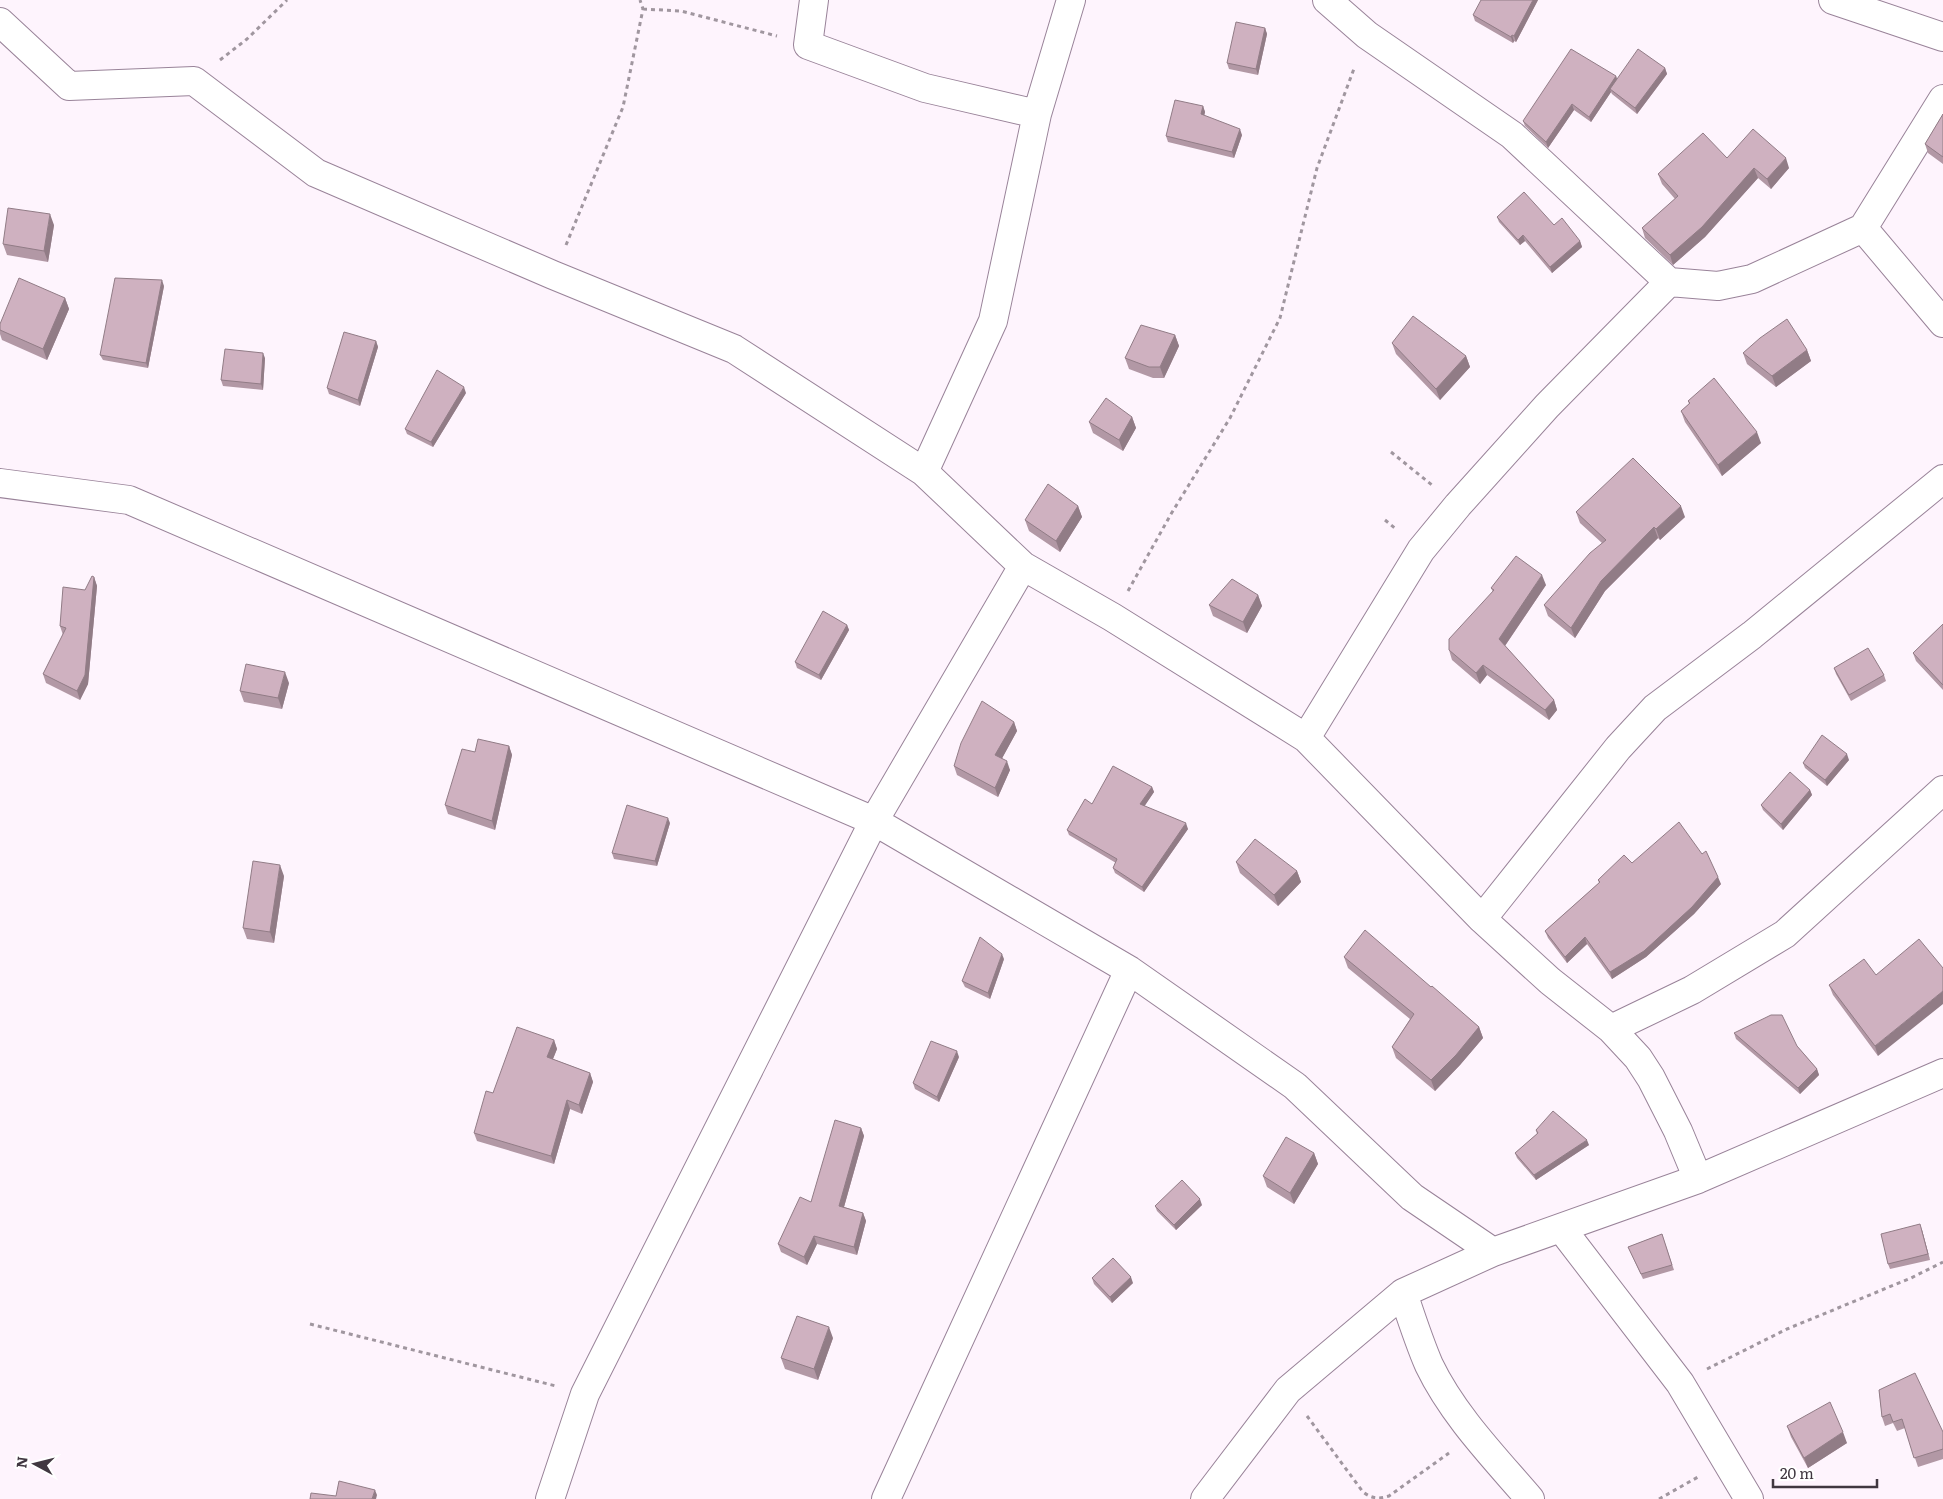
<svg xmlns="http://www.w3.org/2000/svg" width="1943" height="1499" font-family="Literata,serif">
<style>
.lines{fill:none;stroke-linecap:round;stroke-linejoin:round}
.minor-casing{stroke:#998399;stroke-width:30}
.path{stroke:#a0969f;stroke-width:3;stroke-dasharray:4 4;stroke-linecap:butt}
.minor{stroke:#fff;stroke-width:28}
.wall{fill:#b298a5}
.shaded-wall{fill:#917c86}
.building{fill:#cfb1c0;stroke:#917c86}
</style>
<rect width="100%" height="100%" fill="#fef4fd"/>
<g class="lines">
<defs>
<path id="minor" d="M 814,0 L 808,45 L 925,88 L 1037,114
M 1833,0 L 1943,37
M 0,22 L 69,86 L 194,81 L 316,173 L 553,275 L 734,349 L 924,472 L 1023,566 L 1112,617 L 1306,738 L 1482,919 L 1550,981 L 1611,1029
M 1863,228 L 1943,323
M 1669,282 L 1718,286 L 1752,279 L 1863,228 L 1943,99
M 924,472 L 993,321 L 1037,114 L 1071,0
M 0,483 L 129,500 L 874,821 L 1129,970 L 1295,1086 L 1412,1197 L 1493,1252
M 1306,738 L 1421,550 L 1458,505 L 1547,406 L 1669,282 L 1512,135 L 1367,35 L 1327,0
M 1482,919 L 1618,748 L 1655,708 L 1752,635 L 1943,479
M 1698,1179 L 1678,1131 L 1651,1078 L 1638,1058 L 1611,1029 L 1692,990 L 1785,934 L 1943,790
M 1561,1228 L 1680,1383 L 1749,1499
M 1403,1293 C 1411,1317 1419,1342 1429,1365 C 1453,1415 1494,1457 1530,1499
M 550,1499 L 585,1394 L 874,821 L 1023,566
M 886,1499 L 1129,970
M 1205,1499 L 1288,1390 L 1403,1293 L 1493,1252 L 1698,1179 L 1943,1073"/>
</defs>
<use href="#minor" class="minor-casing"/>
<path class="path" d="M 643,9 L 681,11 L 777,36
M 220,60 L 247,39 L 287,0
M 566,245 L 623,107 L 643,9 L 640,0
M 1391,452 L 1432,485
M 1385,520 L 1396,529
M 1128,591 L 1171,514 L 1230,418 L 1280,318 L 1317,168 L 1355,66
M 310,1324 L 556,1386
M 1707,1369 L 1787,1329 L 1911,1278 L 1943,1262
M 1307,1416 L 1363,1492 C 1372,1499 1379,1499 1389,1496 L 1449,1453
M 1659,1499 L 1698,1477"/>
<use href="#minor" class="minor"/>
</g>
<path class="wall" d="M 1538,0 L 1516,42 L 1514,41 L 1513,43 L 1475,21 L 1473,15 Z
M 1265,28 L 1267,34 L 1258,75 L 1229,69 L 1227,63 Z
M 1665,68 L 1667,74 L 1637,114 L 1612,94 L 1611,92 L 1591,122 L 1574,110 L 1548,148 L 1525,126 L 1523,121 L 1616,76 L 1617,79 Z
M 1203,106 L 1205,112 L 1204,116 L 1242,135 L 1234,158 L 1168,142 L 1166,136 Z
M 1943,114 L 1943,164 L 1928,153 L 1925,144 Z
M 1727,158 L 1789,168 L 1771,189 L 1758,178 L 1705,237 L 1673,265 L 1645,238 L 1642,228 L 1675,199 L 1662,184 L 1658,174 Z
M 1497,217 L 1554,225 L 1580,241 L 1582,247 L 1552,273 L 1525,241 L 1520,245 L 1499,222 Z
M 54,225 L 48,262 L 7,255 L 3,244 Z
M 164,286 L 148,368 L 103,360 L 100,355 Z
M 65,298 L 69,309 L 47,360 L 2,340 L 0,334 L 0,324 Z
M 1175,335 L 1179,346 L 1164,378 L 1153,378 L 1129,369 L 1125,358 Z
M 376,341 L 378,347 L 360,406 L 329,394 L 327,388 Z
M 1392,343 L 1466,356 L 1470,367 L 1440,400 L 1396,354 Z
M 1807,350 L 1811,361 L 1776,387 L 1747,364 L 1743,353 Z
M 265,358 L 263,390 L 223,386 L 221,380 Z
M 466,393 L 433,447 L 407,434 L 405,429 Z
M 1688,401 L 1761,443 L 1722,476 L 1685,422 L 1681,411 L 1689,404 Z
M 1132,417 L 1136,428 L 1123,451 L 1093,433 L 1089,422 Z
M 1078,506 L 1082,517 L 1060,552 L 1029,531 L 1025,520 Z
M 1576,512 L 1685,517 L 1660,540 L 1658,538 L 1605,591 L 1575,638 L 1548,616 L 1544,605 L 1602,543 L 1580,523 Z
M 94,577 L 97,586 L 88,684 L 80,700 L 46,683 L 43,674 L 63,635 L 60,626 Z
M 1546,585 L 1505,646 L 1554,700 L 1557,710 L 1549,720 L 1487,675 L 1480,684 L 1452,660 L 1449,650 L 1493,592 L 1491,588 Z
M 1258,595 L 1262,606 L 1247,633 L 1213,616 L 1209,605 Z
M 1943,624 L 1943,690 L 1916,661 L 1913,653 Z
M 847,625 L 849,630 L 821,680 L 797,668 L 795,662 Z
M 1834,668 L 1884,675 L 1886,681 L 1851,701 L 1836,674 Z
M 289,683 L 282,709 L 244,702 L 240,691 Z
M 1014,722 L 1017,731 L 1002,758 L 1010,770 L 998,797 L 957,775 L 954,766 Z
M 509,746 L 512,755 L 495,830 L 448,814 L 445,805 L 475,752 Z
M 1849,760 L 1827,786 L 1805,768 L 1803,763 Z
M 1152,787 L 1154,792 L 1144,806 L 1188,829 L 1144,892 L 1115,873 L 1113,868 L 1116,863 L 1069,835 L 1067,830 L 1092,804 Z
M 1810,790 L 1812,795 L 1783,830 L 1763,810 L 1761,805 Z
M 670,823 L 657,866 L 614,859 L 612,853 Z
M 1236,862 L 1297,871 L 1301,882 L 1278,906 L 1240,873 Z
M 1632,863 L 1721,884 L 1694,914 L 1646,957 L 1612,979 L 1587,944 L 1567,963 L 1548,938 L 1545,931 L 1599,883 L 1598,880 Z
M 284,876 L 274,943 L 247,939 L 243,928 Z
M 1344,957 L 1431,987 L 1479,1027 L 1483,1038 L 1460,1065 L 1435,1091 L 1396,1058 L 1392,1047 L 1410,1019 L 1348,968 Z
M 1004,959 L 990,999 L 965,987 L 962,981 Z
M 1876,975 L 1878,1056 L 1833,995 L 1829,985 Z
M 1734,1033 L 1797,1046 L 1817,1069 L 1819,1075 L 1800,1094 L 1736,1039 Z
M 554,1040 L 557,1049 L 553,1059 L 590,1073 L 593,1082 L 582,1114 L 570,1109 L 554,1164 L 477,1141 L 474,1133 L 493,1093 Z
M 959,1057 L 939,1102 L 915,1089 L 913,1083 Z
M 861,1128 L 864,1136 L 844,1207 L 863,1213 L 866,1221 L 857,1255 L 817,1244 L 807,1265 L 781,1252 L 778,1244 L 811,1202 Z
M 1536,1130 L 1589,1145 L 1536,1180 L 1517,1158 L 1515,1153 L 1537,1134 Z
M 1314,1153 L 1318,1164 L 1294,1204 L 1267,1187 L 1263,1176 Z
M 1202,1205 L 1176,1230 L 1157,1211 L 1155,1206 Z
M 1922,1230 L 1930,1260 L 1890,1269 L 1888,1264 Z
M 1662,1234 L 1674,1270 L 1643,1279 L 1628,1247 Z
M 1092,1278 L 1133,1283 L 1112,1303 L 1094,1284 Z
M 833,1338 L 818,1380 L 785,1369 L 781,1358 Z
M 1879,1390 L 1943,1432 L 1943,1459 L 1918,1467 L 1905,1428 L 1897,1431 L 1893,1423 L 1885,1426 L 1882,1417 Z
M 1787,1426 L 1847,1443 L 1808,1468 L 1791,1437 Z"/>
<path class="shaded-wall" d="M 1533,0 L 1538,0 L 1516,42 L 1514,36 Z
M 1265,28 L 1267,34 L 1258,75 L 1256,69 Z
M 1512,35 L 1514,41 L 1513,43 L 1511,37 Z
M 1665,68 L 1667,74 L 1637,114 L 1635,108 Z
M 1616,76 L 1618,82 L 1610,89 L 1611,92 L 1591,122 L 1589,117 Z
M 1572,104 L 1574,110 L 1548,148 L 1546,142 Z
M 1203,106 L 1205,112 L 1203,120 L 1201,114 Z
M 1240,129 L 1242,135 L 1234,158 L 1232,152 Z
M 1786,158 L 1789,168 L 1771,189 L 1767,179 Z
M 1754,168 L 1758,178 L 1705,237 L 1673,265 L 1670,255 Z
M 50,214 L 54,225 L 48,262 L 44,251 Z
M 1523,235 L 1525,241 L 1520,245 L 1518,240 Z
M 1580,241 L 1582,247 L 1552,273 L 1550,267 Z
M 162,280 L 164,286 L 148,368 L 146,363 Z
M 65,298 L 69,309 L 47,360 L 43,349 Z
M 1175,335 L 1179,346 L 1164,378 L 1160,367 Z
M 376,341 L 378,347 L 360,406 L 358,400 Z
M 1807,350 L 1811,361 L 1776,387 L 1772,376 Z
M 263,353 L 265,358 L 263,390 L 261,384 Z
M 1466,356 L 1470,367 L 1440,400 L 1436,389 Z
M 464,387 L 466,393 L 433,447 L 431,442 Z
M 1132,417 L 1136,428 L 1123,451 L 1119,440 Z
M 1757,432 L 1761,443 L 1722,476 L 1718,465 Z
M 1078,506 L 1082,517 L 1060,552 L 1056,541 Z
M 1681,506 L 1685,517 L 1660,540 L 1656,529 Z
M 1654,527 L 1658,538 L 1605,591 L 1575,638 L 1571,628 L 1601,581 Z
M 1542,575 L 1546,585 L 1502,650 L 1499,639 Z
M 94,577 L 97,586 L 88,684 L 80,700 L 77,691 Z
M 1258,595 L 1262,606 L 1247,633 L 1243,622 Z
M 847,625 L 849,630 L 821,680 L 819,675 Z
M 1483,665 L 1487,675 L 1480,684 L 1476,673 Z
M 285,672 L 289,683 L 282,709 L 278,698 Z
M 1554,700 L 1557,710 L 1549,720 L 1545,710 Z
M 1014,722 L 1017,731 L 999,764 L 995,755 Z
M 509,746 L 512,755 L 495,830 L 492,821 Z
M 1847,754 L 1849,760 L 1827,786 L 1825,780 Z
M 1007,761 L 1010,770 L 998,797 L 995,788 Z
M 1152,787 L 1154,792 L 1142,810 L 1140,804 Z
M 1810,790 L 1812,795 L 1783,830 L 1781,824 Z
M 668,818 L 670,823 L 657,866 L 655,861 Z
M 1186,823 L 1188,829 L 1144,892 L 1142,887 Z
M 280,865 L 284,876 L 274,943 L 270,932 Z
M 1297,871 L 1301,882 L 1278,906 L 1274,895 Z
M 1718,877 L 1721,884 L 1694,914 L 1646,957 L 1612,979 L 1610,972 Z
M 1585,937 L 1587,944 L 1567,963 L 1565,957 Z
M 1002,954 L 1004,959 L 990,999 L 988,993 Z
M 1943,991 L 1943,1004 L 1878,1056 L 1875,1046 Z
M 1479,1027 L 1483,1038 L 1460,1065 L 1435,1091 L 1431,1080 Z
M 554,1040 L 557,1049 L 550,1066 L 547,1057 Z
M 957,1051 L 959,1057 L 939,1102 L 937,1097 Z
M 1817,1069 L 1819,1075 L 1800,1094 L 1798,1088 Z
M 590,1073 L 593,1082 L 582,1114 L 579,1105 Z
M 567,1100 L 570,1109 L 554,1164 L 551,1156 Z
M 861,1128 L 864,1136 L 842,1214 L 839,1206 Z
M 1587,1140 L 1589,1145 L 1536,1180 L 1534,1175 Z
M 1314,1153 L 1318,1164 L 1294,1204 L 1290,1193 Z
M 1200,1199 L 1202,1205 L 1176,1230 L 1174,1225 Z
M 863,1213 L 866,1221 L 857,1255 L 854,1247 Z
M 1920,1224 L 1922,1230 L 1930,1260 L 1928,1254 Z
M 814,1236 L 817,1244 L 807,1265 L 804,1257 Z
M 1131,1277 L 1133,1283 L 1112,1303 L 1110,1297 Z
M 829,1327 L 833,1338 L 818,1380 L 814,1369 Z
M 1843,1432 L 1847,1443 L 1808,1468 L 1804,1458 Z
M 375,1490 L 377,1495 L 376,1499 L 372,1499 Z"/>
<path class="building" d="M 1481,0 L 1533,0 L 1514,36 L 1512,35 L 1511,37 L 1473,15 Z
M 1236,22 L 1265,28 L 1256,69 L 1227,63 Z
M 1571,49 L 1616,76 L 1589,117 L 1572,104 L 1546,142 L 1523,121 Z
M 1638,49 L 1665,68 L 1635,108 L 1610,89 Z
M 1175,100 L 1203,106 L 1201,114 L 1240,129 L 1232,152 L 1166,136 Z
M 1943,114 L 1943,157 L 1925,144 Z
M 1753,129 L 1786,158 L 1767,179 L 1754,168 L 1702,227 L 1670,255 L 1642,228 L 1678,196 L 1658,174 L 1703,133 L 1727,158 Z
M 1524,192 L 1554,225 L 1562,218 L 1580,241 L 1550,267 L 1523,235 L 1518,240 L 1497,217 Z
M 8,208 L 50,214 L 44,251 L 3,244 Z
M 19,278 L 65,298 L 43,349 L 0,330 L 0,324 Z
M 115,278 L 162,280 L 146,363 L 100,355 Z
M 1413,316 L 1466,356 L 1436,389 L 1392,343 Z
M 1787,319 L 1807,350 L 1772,376 L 1743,353 L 1760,338 Z
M 1141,325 L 1175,335 L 1160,367 L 1149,367 L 1125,358 Z
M 344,332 L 376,341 L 358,400 L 327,388 Z
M 225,349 L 263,353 L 261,384 L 221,380 Z
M 437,370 L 464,387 L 431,442 L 405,429 Z
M 1714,378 L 1757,432 L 1718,465 L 1681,411 L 1690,403 L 1688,401 Z
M 1106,398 L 1132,417 L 1119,440 L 1089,422 Z
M 1633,458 L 1681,506 L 1656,529 L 1654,527 L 1601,581 L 1571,628 L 1544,605 L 1590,553 L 1606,540 L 1576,512 Z
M 1048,484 L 1078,506 L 1056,541 L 1025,520 Z
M 1516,556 L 1542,575 L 1499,639 L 1554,700 L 1545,710 L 1483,665 L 1476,673 L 1449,650 L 1449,639 L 1494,590 L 1491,588 Z
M 92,576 L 94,577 L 85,675 L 77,691 L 43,674 L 66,628 L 60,626 L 63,587 L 85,590 Z
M 1232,579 L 1258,595 L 1243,622 L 1209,605 Z
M 823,611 L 847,625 L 819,675 L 795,662 Z
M 1943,624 L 1943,685 L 1913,653 Z
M 1868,648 L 1884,675 L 1849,695 L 1834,668 Z
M 246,664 L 285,672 L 278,698 L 240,691 Z
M 982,701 L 1014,722 L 995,755 L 1007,761 L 995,788 L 954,766 L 961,743 Z
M 1822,735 L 1847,754 L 1825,780 L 1803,763 Z
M 478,739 L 509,746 L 492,821 L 445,805 L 462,749 L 475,752 Z
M 1113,766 L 1152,787 L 1140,804 L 1186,823 L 1142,887 L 1113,868 L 1117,859 L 1067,830 L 1085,799 L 1092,804 Z
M 1790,772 L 1810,790 L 1781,824 L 1761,805 Z
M 627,805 L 668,818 L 655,861 L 612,853 Z
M 1679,822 L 1702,854 L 1706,851 L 1718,877 L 1692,907 L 1644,951 L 1610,972 L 1585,937 L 1565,957 L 1545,931 L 1600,882 L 1598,880 L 1624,855 L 1632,863 Z
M 1255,839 L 1297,871 L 1274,895 L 1236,862 Z
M 253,861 L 280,865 L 270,932 L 243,928 Z
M 1365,930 L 1431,987 L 1432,986 L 1479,1027 L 1456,1055 L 1431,1080 L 1392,1047 L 1414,1014 L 1344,957 Z
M 980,937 L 1002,954 L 988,993 L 962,981 Z
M 1919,939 L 1943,968 L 1943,991 L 1875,1046 L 1829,985 L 1864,959 L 1876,975 Z
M 1771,1015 L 1782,1015 L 1797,1046 L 1817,1069 L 1798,1088 L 1734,1033 Z
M 517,1027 L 554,1040 L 547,1057 L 590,1073 L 579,1105 L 567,1100 L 551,1156 L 474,1133 L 486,1091 L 493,1093 Z
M 931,1041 L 957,1051 L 937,1097 L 913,1083 Z
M 1553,1111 L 1587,1140 L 1534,1175 L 1515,1153 L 1538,1133 L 1536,1130 Z
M 835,1120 L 861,1128 L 839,1206 L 863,1213 L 854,1247 L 814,1236 L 804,1257 L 778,1244 L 800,1197 L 811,1202 Z
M 1286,1137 L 1314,1153 L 1290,1193 L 1263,1176 Z
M 1182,1180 L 1200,1199 L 1174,1225 L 1155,1206 Z
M 1920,1224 L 1928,1254 L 1888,1264 L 1881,1234 Z
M 1662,1234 L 1672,1265 L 1641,1274 L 1628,1247 Z
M 1113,1258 L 1131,1277 L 1110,1297 L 1092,1278 Z
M 797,1316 L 829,1327 L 814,1369 L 781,1358 Z
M 1915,1373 L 1943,1432 L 1943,1449 L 1914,1458 L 1902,1419 L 1893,1422 L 1890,1414 L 1882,1417 L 1879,1390 Z
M 1830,1402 L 1843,1432 L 1804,1458 L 1787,1426 Z
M 339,1481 L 375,1490 L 372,1499 L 310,1499 L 311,1493 L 336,1496 Z"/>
<g transform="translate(35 1464) rotate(277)" stroke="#ffffff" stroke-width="4" paint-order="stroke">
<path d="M0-4L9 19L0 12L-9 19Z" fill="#403740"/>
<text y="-8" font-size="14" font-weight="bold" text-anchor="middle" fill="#403740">N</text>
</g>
<path d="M1773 1479v8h104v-8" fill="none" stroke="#403740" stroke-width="2.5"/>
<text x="1780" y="1479" font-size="15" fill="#403740" stroke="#ffffff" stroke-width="4" paint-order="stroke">20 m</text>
</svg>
